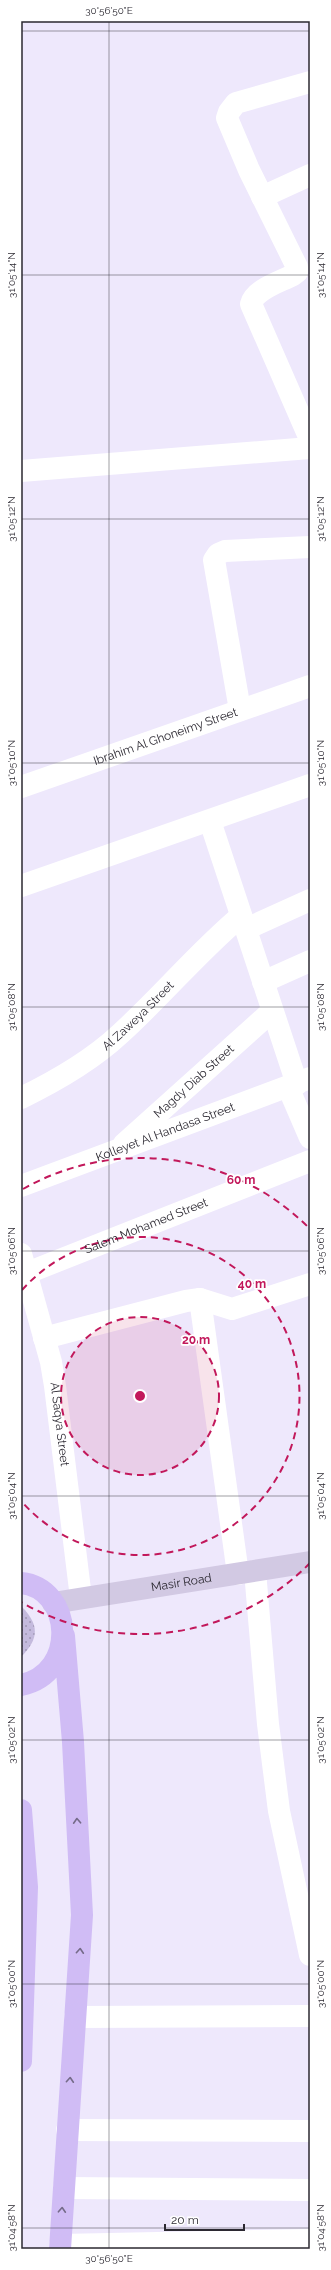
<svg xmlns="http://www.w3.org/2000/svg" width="331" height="2270" font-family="Raleway,sans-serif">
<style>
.green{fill:url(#green-dots)}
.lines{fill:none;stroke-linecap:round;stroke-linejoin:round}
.street{stroke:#fff;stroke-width:22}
.secondary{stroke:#d2c9e3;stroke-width:22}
.primary{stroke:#d0bcf5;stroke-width:22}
.oneway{stroke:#756b89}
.ticks{fill:none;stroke:#2b2831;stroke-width:1;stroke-opacity:0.45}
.ring{fill:none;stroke:#c2185b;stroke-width:2;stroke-dasharray:7 5}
.labels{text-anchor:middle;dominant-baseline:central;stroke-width:3.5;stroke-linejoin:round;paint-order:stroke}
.street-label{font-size:12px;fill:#2b2831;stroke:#fff}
.centre{fill:#c2185b;stroke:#fff;stroke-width:2}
.ring-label{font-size:12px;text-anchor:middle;font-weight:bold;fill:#c2185b;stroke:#fff;stroke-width:3.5;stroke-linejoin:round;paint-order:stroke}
.neatline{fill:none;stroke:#2b2831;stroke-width:1.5}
.ticks-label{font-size:10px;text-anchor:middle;fill:#2b2831}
</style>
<defs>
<pattern id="green-dots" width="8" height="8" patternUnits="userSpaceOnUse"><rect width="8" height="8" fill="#c4badd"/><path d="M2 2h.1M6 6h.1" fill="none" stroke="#9f97b4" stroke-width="1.8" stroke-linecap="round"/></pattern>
</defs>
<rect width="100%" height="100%" fill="#eee8fc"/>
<path class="green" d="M 21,1606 C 39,1624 40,1638 21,1657 Z"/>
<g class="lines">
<g class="street">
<path d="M 310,82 L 236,103 L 229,112 L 227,118 L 249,170 L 297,267 L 297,272 L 293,275 C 280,282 255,289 251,304 L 310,439"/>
<path d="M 262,197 L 310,175"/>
<path d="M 21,471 L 310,448"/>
<path d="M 240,710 L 214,560 L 218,554 L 225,551 L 310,547"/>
<path id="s1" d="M 21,787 L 310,686"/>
<path d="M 210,821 L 297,1084"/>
<path d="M 21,886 L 310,785"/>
<path d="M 246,929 L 310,900"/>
<path d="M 263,982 L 310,961"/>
<path d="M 288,1087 L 310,1138"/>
<path id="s2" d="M 21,1098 C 56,1081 91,1061 120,1034 C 162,996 198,952 241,916"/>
<path id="s3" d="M 124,1144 L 272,1011"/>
<path id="s4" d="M 21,1186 L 310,1078"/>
<path id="s5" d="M 21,1254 L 51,1362 L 55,1386 L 81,1598"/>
<path id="s6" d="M 27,1273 L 310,1161"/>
<path d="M 200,1299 L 238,1574"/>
<path d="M 44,1338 L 186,1301 L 200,1299 L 232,1309 L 310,1284"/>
<path d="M 255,1571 L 268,1724 L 279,1811 L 310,1955"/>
<path d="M 75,2017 L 310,2016"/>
<path d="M 67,2130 L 310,2131"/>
<path d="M 64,2188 L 310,2190"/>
<path d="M 60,2245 L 310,2240"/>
</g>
<path class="secondary" id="s7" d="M 53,1603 L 310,1562"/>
<path class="primary" d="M 21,1583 C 73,1588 79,1673 21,1685
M 21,1810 L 27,1887 L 21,2061
M 60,2249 L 82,1915 L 73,1742 L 64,1636"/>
</g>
<defs><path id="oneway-chevron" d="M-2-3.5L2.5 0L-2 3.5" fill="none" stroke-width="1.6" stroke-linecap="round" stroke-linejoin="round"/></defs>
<g class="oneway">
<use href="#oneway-chevron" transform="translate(77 1821) rotate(-93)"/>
<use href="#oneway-chevron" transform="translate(80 1951) rotate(-86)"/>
<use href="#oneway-chevron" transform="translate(70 2080) rotate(-86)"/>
<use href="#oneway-chevron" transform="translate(62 2210) rotate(-87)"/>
</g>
<path class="ticks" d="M 109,21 L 109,2249M 21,31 L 310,31M 21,275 L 310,275M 21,519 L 310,519M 21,763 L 310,763M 21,1007 L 310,1007M 21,1251 L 310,1251M 21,1496 L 310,1496M 21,1740 L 310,1740M 21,1984 L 310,1984M 21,2228 L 310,2228"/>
<circle cx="140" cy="1396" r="79" fill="#c2185b" fill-opacity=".12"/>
<g class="ring">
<circle cx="140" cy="1396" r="79"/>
<path d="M22 1290A159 159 0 1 1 22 1502"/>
<path d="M310 1563A238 238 0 0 1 21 1602M23 1189A238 238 0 0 1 310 1229"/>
</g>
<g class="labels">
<g class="street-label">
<text stroke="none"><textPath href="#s1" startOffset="153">Ibrahim Al Ghoneimy Street</textPath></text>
<text stroke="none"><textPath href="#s2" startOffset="144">Al Zaweya Street</textPath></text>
<text stroke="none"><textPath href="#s3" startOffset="94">Magdy Diab Street</textPath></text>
<text stroke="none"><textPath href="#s4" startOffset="154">Kolleyet Al Handasa Street</textPath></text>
<text stroke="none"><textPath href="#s6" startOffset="128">Salem Mohamed Street</textPath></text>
<text stroke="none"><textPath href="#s5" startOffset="175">Al Saqya Street</textPath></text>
<text stroke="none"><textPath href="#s7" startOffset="130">Masir Road</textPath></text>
</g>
</g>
<circle cx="140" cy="1396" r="6" class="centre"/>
<g class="ring-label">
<text x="241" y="1184">60 m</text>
<text x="252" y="1288">40 m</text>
<text x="196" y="1344">20 m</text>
</g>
<rect width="331" height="2270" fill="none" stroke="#ffffff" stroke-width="44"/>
<path d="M165 2224v6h79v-6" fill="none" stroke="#2b2831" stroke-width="2"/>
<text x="171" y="2224" font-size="12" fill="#2b2831" stroke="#ffffff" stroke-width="3" paint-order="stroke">20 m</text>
<rect x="22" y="22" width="287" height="2226" class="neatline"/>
<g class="ticks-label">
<text x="109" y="14">30°56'50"E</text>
<text transform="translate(11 275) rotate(-90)" y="4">31°05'14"N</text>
<text transform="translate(320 275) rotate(-90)" y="4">31°05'14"N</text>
<text transform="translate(11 519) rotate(-90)" y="4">31°05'12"N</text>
<text transform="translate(320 519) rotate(-90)" y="4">31°05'12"N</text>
<text transform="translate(11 763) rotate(-90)" y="4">31°05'10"N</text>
<text transform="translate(320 763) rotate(-90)" y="4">31°05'10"N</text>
<text transform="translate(11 1007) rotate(-90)" y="4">31°05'08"N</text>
<text transform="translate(320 1007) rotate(-90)" y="4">31°05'08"N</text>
<text transform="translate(11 1251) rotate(-90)" y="4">31°05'06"N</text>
<text transform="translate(320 1251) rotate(-90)" y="4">31°05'06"N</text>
<text transform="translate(11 1496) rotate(-90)" y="4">31°05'04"N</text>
<text transform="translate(320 1496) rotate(-90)" y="4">31°05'04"N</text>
<text transform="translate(11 1740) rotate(-90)" y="4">31°05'02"N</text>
<text transform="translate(320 1740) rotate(-90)" y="4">31°05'02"N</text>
<text transform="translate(11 1984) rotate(-90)" y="4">31°05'00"N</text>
<text transform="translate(320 1984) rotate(-90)" y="4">31°05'00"N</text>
<text transform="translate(11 2228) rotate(-90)" y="4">31°04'58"N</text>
<text transform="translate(320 2228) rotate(-90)" y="4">31°04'58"N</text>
<text x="109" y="2262">30°56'50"E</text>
</g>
</svg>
